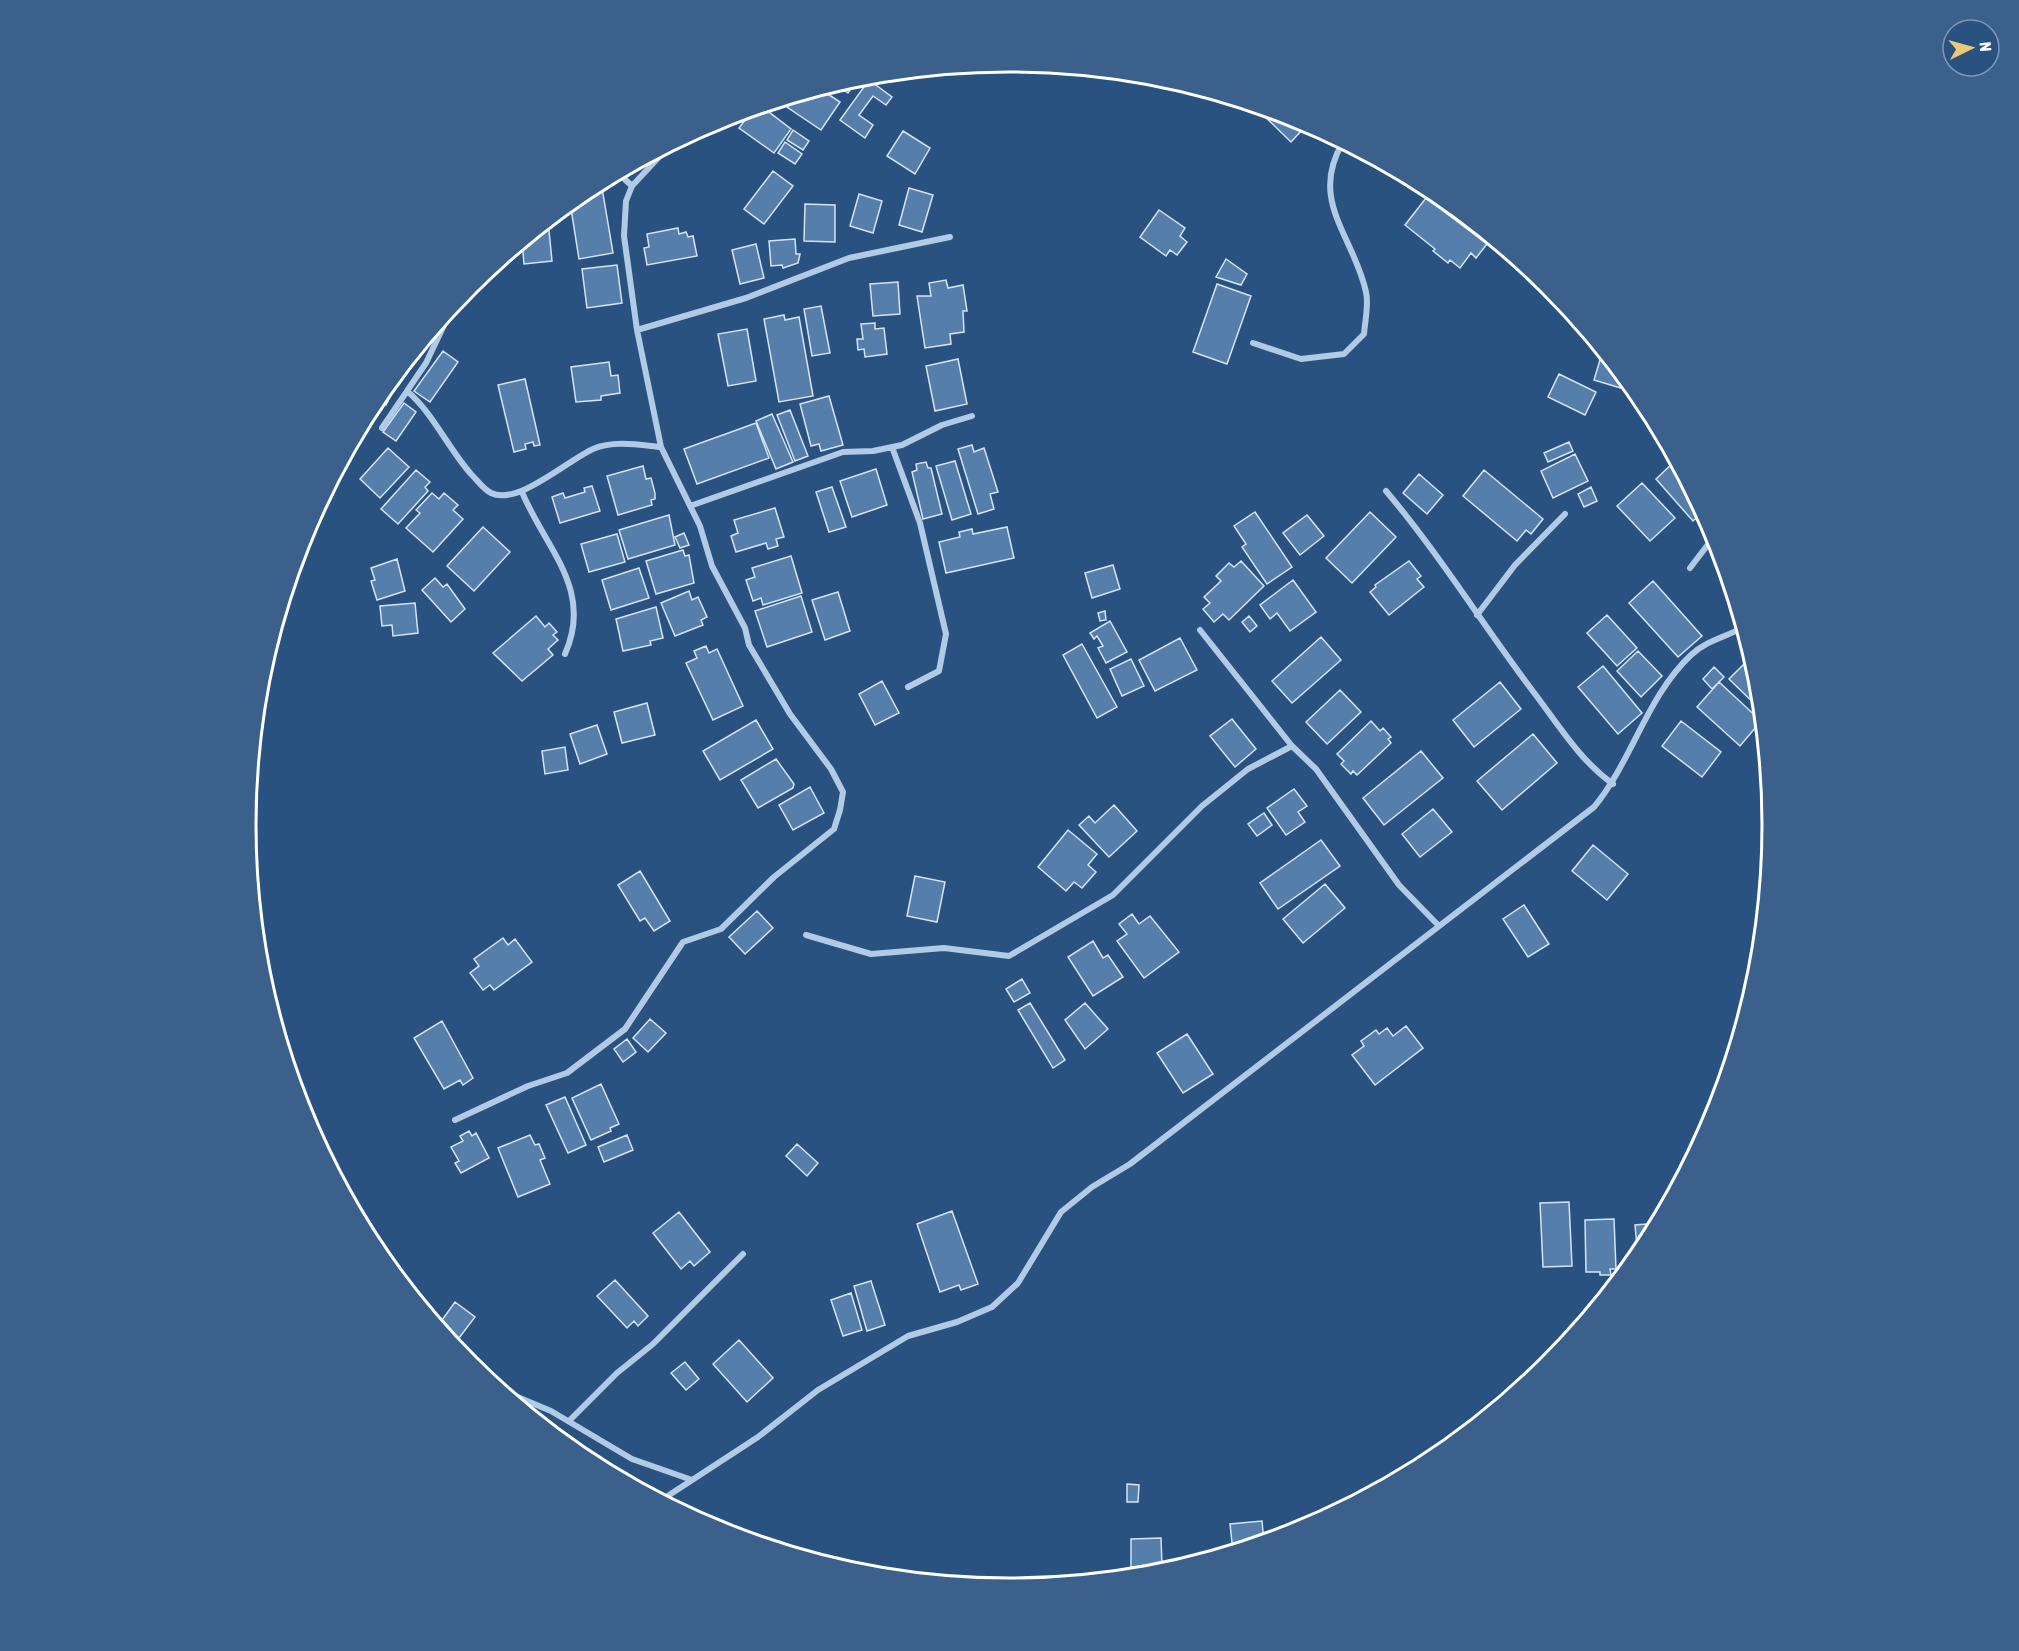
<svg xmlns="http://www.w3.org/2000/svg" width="2019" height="1651" font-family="'Asap Condensed',sans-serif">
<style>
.building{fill:#567eab;stroke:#d4e4f5;stroke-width:1.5}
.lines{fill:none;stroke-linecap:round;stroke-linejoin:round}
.street{stroke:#b1cae5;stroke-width:6}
.rim{fill:none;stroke:#fff;stroke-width:3}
</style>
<rect width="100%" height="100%" fill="#295281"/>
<path class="building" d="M 860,76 L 848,93 L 835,84 Z
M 869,80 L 892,97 L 886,105 L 873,96 L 859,115 L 873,125 L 865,138 L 840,120 Z
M 820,89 L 840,102 L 821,130 L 778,101 Z
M 1253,105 L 1302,120 L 1300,123 L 1304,128 L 1291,142 Z
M 761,106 L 791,129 L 774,153 L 739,128 L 753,109 Z
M 793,130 L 809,141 L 803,150 L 787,140 Z
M 903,131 L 930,148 L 915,174 L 887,156 Z
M 785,142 L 802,154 L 795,164 L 778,153 Z
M 773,171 L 793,186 L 764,224 L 744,209 Z
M 601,182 L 613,253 L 579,259 L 570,202 Z
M 909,188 L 933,195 L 922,232 L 899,225 Z
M 859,194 L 882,201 L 873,233 L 850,226 Z
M 1426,198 L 1487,244 L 1476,258 L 1471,253 L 1460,268 L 1450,260 L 1448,263 L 1433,251 L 1435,249 L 1405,225 Z
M 805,204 L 835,205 L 835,242 L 804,241 Z
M 1159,210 L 1185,228 L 1180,236 L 1187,242 L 1177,255 L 1170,250 L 1166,256 L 1140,237 Z
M 548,221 L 552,261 L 524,264 L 522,242 Z
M 678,228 L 679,234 L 686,232 L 688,237 L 693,236 L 697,256 L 647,265 L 644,248 L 649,247 L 647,234 Z
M 795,239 L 796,254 L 800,254 L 798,263 L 783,268 L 782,265 L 771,266 L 769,241 Z
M 756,244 L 764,278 L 740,284 L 732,250 Z
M 1226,259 L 1247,274 L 1241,285 L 1216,277 Z
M 617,265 L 622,303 L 587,308 L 582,269 Z
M 1529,268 L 1550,286 L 1562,300 L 1559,302 L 1526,271 Z
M 946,280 L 948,288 L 963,285 L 967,311 L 963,311 L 964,332 L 950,334 L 951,344 L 925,348 L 917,296 L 931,296 L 929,283 Z
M 898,282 L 900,314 L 873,316 L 870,284 Z
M 1217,284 L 1251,296 L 1227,364 L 1193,352 Z
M 821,306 L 830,353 L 812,356 L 804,309 Z
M 784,315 L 785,320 L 799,317 L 813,396 L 779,402 L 764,319 Z
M 875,323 L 875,329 L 884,328 L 887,354 L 865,357 L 864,349 L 858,350 L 857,339 L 863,339 L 861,324 Z
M 747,329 L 756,381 L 728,386 L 718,334 Z
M 1603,350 L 1635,389 L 1634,392 L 1594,380 Z
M 443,351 L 458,362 L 430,402 L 414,391 Z
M 958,359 L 967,404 L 935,411 L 926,366 Z
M 609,362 L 611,376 L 618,375 L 620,393 L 601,396 L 601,400 L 576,402 L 571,367 Z
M 399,371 L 402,373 L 386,405 L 375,400 Z
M 1559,374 L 1596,392 L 1585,415 L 1548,397 Z
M 525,379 L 540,445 L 534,446 L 533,442 L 525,444 L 526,449 L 514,452 L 498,385 Z
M 829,396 L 843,445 L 821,451 L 819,444 L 811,446 L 800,404 Z
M 404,403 L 416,412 L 396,441 L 383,432 Z
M 790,410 L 808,456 L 795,461 L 777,415 Z
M 772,414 L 793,462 L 776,469 L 756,421 Z
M 756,423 L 769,458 L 697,484 L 684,449 Z
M 1569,442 L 1573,451 L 1548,462 L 1544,453 Z
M 972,445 L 974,452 L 984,448 L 998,492 L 990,494 L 994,509 L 978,514 L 958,449 Z
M 388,448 L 409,467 L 380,498 L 360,479 Z
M 1575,454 L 1588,481 L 1553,498 L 1541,471 Z
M 1676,460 L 1704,511 L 1693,521 L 1656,479 Z
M 955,461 L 971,514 L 952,520 L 936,466 Z
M 926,462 L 928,468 L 931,468 L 942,514 L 923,519 L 912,472 L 917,470 L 916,464 Z
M 643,466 L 646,479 L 651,478 L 655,493 L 655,499 L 651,500 L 652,505 L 618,515 L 607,476 Z
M 876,469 L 887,505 L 852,517 L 840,481 Z
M 416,470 L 430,482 L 425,487 L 428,491 L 398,524 L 381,509 Z
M 1484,470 L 1543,519 L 1531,534 L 1526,530 L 1517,541 L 1463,496 Z
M 1419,474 L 1443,495 L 1427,514 L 1403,493 Z
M 1642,483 L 1675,518 L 1650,541 L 1617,506 Z
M 592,486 L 600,511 L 560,523 L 552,497 L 563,493 L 565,498 L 585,492 L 584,488 Z
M 832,487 L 846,527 L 829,532 L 816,492 Z
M 1591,487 L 1597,501 L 1584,507 L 1578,494 Z
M 432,493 L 439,499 L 444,493 L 458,505 L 453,510 L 463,519 L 433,552 L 406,528 L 420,513 L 416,510 Z
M 775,508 L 784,537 L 776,539 L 778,546 L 768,549 L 766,543 L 736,552 L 731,536 L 738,533 L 734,520 Z
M 1255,512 L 1292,567 L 1267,584 L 1242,547 L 1246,544 L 1234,526 Z
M 1370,512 L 1396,537 L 1352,583 L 1326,558 Z
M 669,515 L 675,545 L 628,559 L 619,530 Z
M 1307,515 L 1324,536 L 1300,555 L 1283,533 Z
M 483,527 L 510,552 L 474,591 L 447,566 Z
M 1007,527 L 1014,558 L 946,573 L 939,542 L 960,537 L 959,532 L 972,529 L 973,534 Z
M 684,533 L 689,545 L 680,548 L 675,537 Z
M 617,534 L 625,562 L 589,572 L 581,544 Z
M 683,550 L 685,556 L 689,555 L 694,583 L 656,594 L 646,561 Z
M 791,556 L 802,593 L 763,605 L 761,598 L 753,601 L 746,580 L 755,577 L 752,568 Z
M 397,559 L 405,591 L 377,600 L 371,581 L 375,580 L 371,568 Z
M 1241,561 L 1264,586 L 1229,620 L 1223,614 L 1214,622 L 1203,609 L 1210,603 L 1204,597 L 1221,581 L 1216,576 L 1229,563 L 1234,567 Z
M 1409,561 L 1421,576 L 1417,579 L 1424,587 L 1389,615 L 1370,592 L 1376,587 L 1375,585 Z
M 1113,565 L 1120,589 L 1092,598 L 1085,573 Z
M 639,568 L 649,598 L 611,610 L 602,580 Z
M 435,578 L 443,587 L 447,584 L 465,609 L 451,622 L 422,590 Z
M 1293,580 L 1316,612 L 1290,631 L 1277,613 L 1270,619 L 1260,605 Z
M 1653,581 L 1702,636 L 1678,657 L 1629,603 Z
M 689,591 L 692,600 L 698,597 L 707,617 L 701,620 L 703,625 L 675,636 L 661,603 Z
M 838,592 L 850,631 L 825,640 L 812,600 Z
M 801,596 L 812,632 L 767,647 L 755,611 Z
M 415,603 L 418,633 L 393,636 L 392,625 L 382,626 L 380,606 Z
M 656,607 L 663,638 L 650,641 L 651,645 L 623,651 L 616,619 Z
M 1105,611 L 1106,620 L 1100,621 L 1098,613 Z
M 1607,615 L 1637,648 L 1617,666 L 1587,633 Z
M 536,616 L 545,627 L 549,623 L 557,632 L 553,635 L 558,640 L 548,649 L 553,655 L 522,681 L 493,653 Z
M 1249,616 L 1257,626 L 1250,632 L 1242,622 Z
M 1110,621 L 1127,652 L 1106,663 L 1098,648 L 1103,646 L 1097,636 L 1094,639 L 1090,633 Z
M 1321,637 L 1341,660 L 1292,703 L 1272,681 Z
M 1180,638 L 1197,670 L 1155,691 L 1139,660 Z
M 1082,644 L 1117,707 L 1097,718 L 1063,655 Z
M 706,646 L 709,653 L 717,649 L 743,706 L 713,720 L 686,663 L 697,658 L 694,651 Z
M 1638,651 L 1662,676 L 1641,697 L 1617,671 Z
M 1131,659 L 1144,686 L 1122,696 L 1110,669 Z
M 1744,664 L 1759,679 L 1762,711 L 1729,679 Z
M 1603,666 L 1642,713 L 1618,734 L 1578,687 Z
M 1714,667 L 1724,677 L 1712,689 L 1703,679 Z
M 882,681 L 899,713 L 875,725 L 859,694 Z
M 1500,682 L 1521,709 L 1474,747 L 1453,720 Z
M 1719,682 L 1761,721 L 1740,746 L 1697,707 Z
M 1340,690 L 1361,712 L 1327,744 L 1306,722 Z
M 647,703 L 655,735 L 622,743 L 614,712 Z
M 1232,719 L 1256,749 L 1235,767 L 1210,736 Z
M 756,720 L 773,749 L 720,780 L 703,751 Z
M 1371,721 L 1380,731 L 1383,728 L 1391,737 L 1388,739 L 1391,743 L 1357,775 L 1353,771 L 1351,774 L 1341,764 L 1344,761 L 1337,754 Z
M 1681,721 L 1721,752 L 1702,777 L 1662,746 Z
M 597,725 L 607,754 L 580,764 L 570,734 Z
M 1533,734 L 1557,763 L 1502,810 L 1477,781 Z
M 565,747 L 568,770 L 545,774 L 542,751 Z
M 1421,751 L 1443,778 L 1384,825 L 1363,798 Z
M 776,759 L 794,784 L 793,788 L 758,808 L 741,780 Z
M 810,787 L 824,813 L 793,830 L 779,805 Z
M 1294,789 L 1307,806 L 1298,812 L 1305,822 L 1286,835 L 1267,808 Z
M 1114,805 L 1137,831 L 1109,857 L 1079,825 L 1089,816 L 1095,823 Z
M 1433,809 L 1452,832 L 1420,857 L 1402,834 Z
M 1264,813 L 1272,825 L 1257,836 L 1248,824 Z
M 1068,830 L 1097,854 L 1088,865 L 1096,872 L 1082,888 L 1074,882 L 1066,891 L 1038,867 Z
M 1321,840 L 1340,866 L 1278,909 L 1260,883 Z
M 1593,845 L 1628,874 L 1607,900 L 1572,871 Z
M 640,871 L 670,921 L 654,931 L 645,918 L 640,921 L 618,885 Z
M 915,876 L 945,882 L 937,922 L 907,916 Z
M 1325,884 L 1345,908 L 1303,943 L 1283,919 Z
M 1524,905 L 1549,944 L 1528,957 L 1503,919 Z
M 757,911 L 773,928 L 745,954 L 729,937 Z
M 1132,914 L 1139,924 L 1150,916 L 1179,952 L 1144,978 L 1117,941 L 1127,934 L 1119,924 Z
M 503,938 L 508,945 L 515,939 L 532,962 L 494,990 L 490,985 L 483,990 L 470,973 L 479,966 L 474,959 Z
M 1093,941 L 1103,958 L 1108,955 L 1123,977 L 1093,996 L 1068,957 Z
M 1022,979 L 1030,993 L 1014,1002 L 1006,989 Z
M 1030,1003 L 1065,1060 L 1053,1068 L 1018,1010 Z
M 1085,1003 L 1108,1029 L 1085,1049 L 1065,1020 Z
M 650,1019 L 666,1033 L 648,1052 L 633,1038 Z
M 442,1021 L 473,1078 L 463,1085 L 460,1080 L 444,1089 L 414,1038 Z
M 1406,1026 L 1423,1048 L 1375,1085 L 1352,1055 L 1364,1046 L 1361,1041 L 1376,1030 L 1379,1034 L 1387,1028 L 1393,1036 Z
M 1187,1034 L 1213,1074 L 1183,1093 L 1157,1053 Z
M 627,1039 L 636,1052 L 623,1062 L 614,1049 Z
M 601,1084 L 619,1124 L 610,1128 L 611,1131 L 591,1140 L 572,1098 Z
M 565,1097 L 586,1145 L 568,1153 L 546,1105 Z
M 469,1131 L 472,1136 L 476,1133 L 489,1158 L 461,1173 L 455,1163 L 459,1161 L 451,1147 L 463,1141 L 460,1136 Z
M 530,1135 L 535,1145 L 539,1144 L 545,1158 L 540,1160 L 550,1184 L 518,1197 L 498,1148 Z
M 627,1135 L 633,1150 L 604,1162 L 598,1147 Z
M 797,1144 L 818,1163 L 807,1176 L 786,1156 Z
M 1569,1202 L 1572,1266 L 1543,1267 L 1540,1203 Z
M 952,1211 L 978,1284 L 961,1290 L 959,1285 L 940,1292 L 917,1224 Z
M 679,1212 L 710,1252 L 694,1266 L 690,1261 L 681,1269 L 653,1233 Z
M 1614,1219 L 1616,1269 L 1610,1269 L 1611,1275 L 1600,1275 L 1600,1272 L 1586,1272 L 1585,1220 Z
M 1659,1223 L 1645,1250 L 1638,1258 L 1635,1225 Z
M 615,1280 L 648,1316 L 638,1326 L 634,1321 L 627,1328 L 597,1296 Z
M 871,1281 L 885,1325 L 867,1331 L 854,1286 Z
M 851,1293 L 862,1330 L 843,1336 L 831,1300 Z
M 455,1302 L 475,1317 L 453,1346 L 437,1327 Z
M 739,1340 L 773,1378 L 747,1402 L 713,1364 Z
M 685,1362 L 699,1379 L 686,1390 L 671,1373 Z
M 1127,1484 L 1139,1485 L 1138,1502 L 1127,1502 Z
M 1262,1521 L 1264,1543 L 1233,1552 L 1230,1524 Z
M 1161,1538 L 1162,1566 L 1131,1567 L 1131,1539 Z"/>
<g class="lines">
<path class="street" d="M 618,173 L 632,186
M 637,330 L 746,298 L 849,258 L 950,237
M 1253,343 L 1301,359 L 1344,354 L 1364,334 C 1365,321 1369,304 1366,292 C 1354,236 1308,201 1343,142
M 407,391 C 433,413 448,448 471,474 C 477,480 483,489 491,493 C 518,506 568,460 593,449 C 614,440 640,445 661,447
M 382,428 L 426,363 L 454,304
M 892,447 L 920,523 L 946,634 L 939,671 L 908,687
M 1386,491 C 1441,556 1486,630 1538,698 C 1561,729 1582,762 1613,784
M 522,492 C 545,548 594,589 565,654
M 690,506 L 843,452 L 873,451 L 902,445 L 942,425 L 972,416
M 1690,568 L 1716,534
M 1477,615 L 1515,565 L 1565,514
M 1200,630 L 1292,746 L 1316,769 L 1399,885 L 1438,925
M 806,935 L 871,954 L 944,948 L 1009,956 L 1113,895 L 1202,806 L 1248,769 L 1292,746
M 455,1120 L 528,1086 L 567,1073 L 625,1029 L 683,942 L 721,929 L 774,877 L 834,829 L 840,810 L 843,792 L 831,769 L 790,714 L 749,645 L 745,628 L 712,566 L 700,526 L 661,447 L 637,330 L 624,236 L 626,201 L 632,186 L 671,144
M 496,1388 L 551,1411 L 632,1459 L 692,1480
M 569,1421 L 617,1373 L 653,1344 L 743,1254
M 660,1501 L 758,1437 L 818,1390 L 908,1336 L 957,1322 L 992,1307 L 1018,1283 L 1061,1212 L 1092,1187 L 1130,1164 L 1594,807 C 1632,761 1647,696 1691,655 C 1707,640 1726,637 1744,627"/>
</g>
<path d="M0 0H2019V1651H0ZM256 825a753 753 0 1 1 1506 0a753 753 0 1 1-1506 0Z" fill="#3a608b" fill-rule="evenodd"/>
<path class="rim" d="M256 825a753 753 0 1 1 1506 0a753 753 0 1 1-1506 0Z"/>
<g transform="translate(1971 48) rotate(85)"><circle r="28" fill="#295281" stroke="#7f97b3" stroke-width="1.5"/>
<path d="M0-4.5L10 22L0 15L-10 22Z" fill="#ecc879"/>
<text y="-9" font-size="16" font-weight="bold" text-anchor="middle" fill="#ffffff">N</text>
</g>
</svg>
